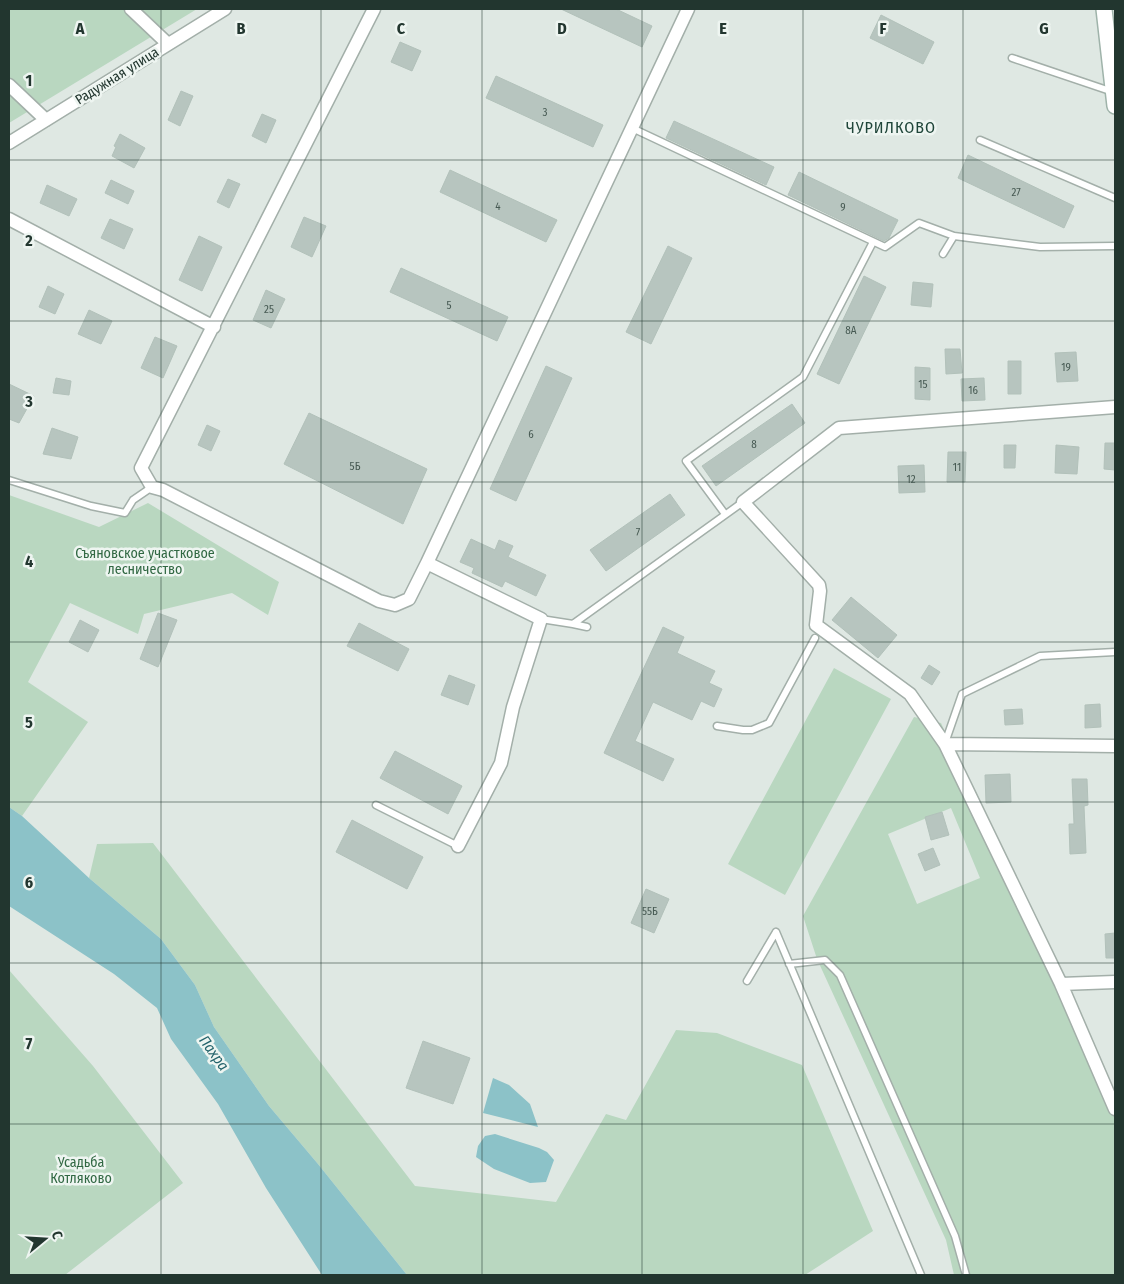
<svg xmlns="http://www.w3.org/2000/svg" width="1124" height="1284" font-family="'Fira Sans Condensed',sans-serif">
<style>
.green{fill:#b9d7c0;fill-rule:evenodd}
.water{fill:#8cc2c8}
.building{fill:#b7c5bf;stroke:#b2c1ba}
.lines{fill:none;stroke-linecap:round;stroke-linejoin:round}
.lane-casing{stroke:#a3afa9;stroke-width:9}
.street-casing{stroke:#a3afa9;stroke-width:15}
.secondary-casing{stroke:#9fb3aa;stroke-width:18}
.lane{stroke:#fff;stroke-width:6}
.street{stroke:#fff;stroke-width:12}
.secondary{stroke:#fff;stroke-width:15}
.grid{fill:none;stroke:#22362f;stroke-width:1;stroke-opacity:0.55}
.labels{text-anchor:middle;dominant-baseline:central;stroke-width:5;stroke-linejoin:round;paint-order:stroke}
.number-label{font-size:11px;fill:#475a53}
.street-label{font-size:14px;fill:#22362f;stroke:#eef5f1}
.park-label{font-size:14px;fill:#316843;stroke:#eef5f1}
.water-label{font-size:15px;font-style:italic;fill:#23636b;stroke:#eef5f1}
.quarter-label{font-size:16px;letter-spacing:1px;fill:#20463a;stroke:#eef5f1}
.grid-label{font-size:16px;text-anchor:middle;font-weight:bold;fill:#22362f;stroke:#eef5f1;stroke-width:5;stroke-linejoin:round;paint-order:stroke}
</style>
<rect width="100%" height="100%" fill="#dfe8e3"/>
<path class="green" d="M 9,9 L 197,9 L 9,123 Z
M 9,495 L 99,527 L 148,503 L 279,582 L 268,615 L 232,593 L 144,614 L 138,634 L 70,603 L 28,682 L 88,722 L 22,816 L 9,807 Z
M 834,668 L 891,699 L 785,895 L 728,864 Z
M 914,717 L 941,723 L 1115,1104 L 1115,1275 L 954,1275 L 946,1240 L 817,959 L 803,916 ZM 951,808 L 980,878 L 917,904 L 888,834 Z
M 153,843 L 415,1186 L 556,1202 L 606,1114 L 626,1120 L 676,1030 L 717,1033 L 802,1065 L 873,1231 L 805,1275 L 407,1275 L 318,1164 L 269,1106 L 214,1027 L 195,985 L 161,939 L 89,878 L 97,844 Z
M 9,970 L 93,1066 L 183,1183 L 65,1275 L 9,1275 Z"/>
<path class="water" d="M 9,807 L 22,816 L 89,878 L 161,939 L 195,985 L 214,1027 L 269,1106 L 318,1164 L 407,1275 L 322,1275 L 266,1188 L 218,1104 L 171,1039 L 157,1008 L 114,974 L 9,906 Z
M 493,1078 L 509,1085 L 530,1104 L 538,1127 L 483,1113 Z
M 495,1134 L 539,1148 L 547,1152 L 554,1160 L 546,1182 L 530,1183 L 494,1169 L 476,1157 L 478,1146 L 485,1136 Z"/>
<path class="building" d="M 561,9 L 616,9 L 652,26 L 642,47 Z
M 881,15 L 934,42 L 923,64 L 870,38 Z
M 400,42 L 421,51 L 412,71 L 391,62 Z
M 496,76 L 603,125 L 593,147 L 486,98 Z
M 181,91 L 193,96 L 180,126 L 168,120 Z
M 262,114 L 276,120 L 266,143 L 252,136 Z
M 674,121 L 774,167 L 766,185 L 666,138 Z
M 120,134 L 145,148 L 134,168 L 112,156 L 116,147 L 114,146 Z
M 968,155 L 1074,206 L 1064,228 L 958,178 Z
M 450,170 L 557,220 L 546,242 L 440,192 Z
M 799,172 L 898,220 L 889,238 L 884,241 L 788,195 Z
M 228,179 L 240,184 L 229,208 L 217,202 Z
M 111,180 L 134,191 L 128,204 L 105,193 Z
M 47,185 L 77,199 L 69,216 L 40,203 Z
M 304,217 L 326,226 L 312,257 L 291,247 Z
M 110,219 L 133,229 L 124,249 L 101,238 Z
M 199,236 L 222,247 L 202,291 L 179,280 Z
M 668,246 L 692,258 L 651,344 L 626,332 Z
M 401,268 L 508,317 L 497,341 L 390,292 Z
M 864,276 L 886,287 L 839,384 L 817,374 Z
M 913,282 L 933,284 L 931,307 L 911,305 Z
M 48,286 L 64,294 L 55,314 L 39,307 Z
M 266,290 L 285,299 L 271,328 L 253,320 Z
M 89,310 L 112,321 L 101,344 L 78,334 Z
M 155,337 L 177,346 L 163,378 L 141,368 Z
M 945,349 L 960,349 L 962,373 L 946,374 Z
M 1076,352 L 1078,381 L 1057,382 L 1055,353 Z
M 1008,361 L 1021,361 L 1021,394 L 1008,394 Z
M 546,366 L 572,378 L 516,501 L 490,489 Z
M 915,367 L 930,368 L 930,400 L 915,399 Z
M 56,378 L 71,381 L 69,395 L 53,393 Z
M 984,378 L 985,400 L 962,401 L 961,379 Z
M 9,384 L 34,396 L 19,423 L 9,419 Z
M 792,404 L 805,423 L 716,486 L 702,466 Z
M 309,413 L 427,469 L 403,524 L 284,464 Z
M 207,425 L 220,431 L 211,451 L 198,445 Z
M 52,428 L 78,437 L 71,459 L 43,454 Z
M 1105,443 L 1115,443 L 1115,470 L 1104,469 Z
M 1004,445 L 1016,445 L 1015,468 L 1004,468 Z
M 1056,445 L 1079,447 L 1077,474 L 1055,473 Z
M 948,452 L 966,452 L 965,482 L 947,482 Z
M 924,465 L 925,492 L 899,493 L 898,466 Z
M 670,494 L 685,515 L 606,571 L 590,550 Z
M 471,539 L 495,550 L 499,540 L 513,546 L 508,557 L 546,575 L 536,596 L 505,581 L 502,587 L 472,573 L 474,568 L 460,562 Z
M 851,597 L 897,635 L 878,658 L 832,620 Z
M 158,613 L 177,620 L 158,667 L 140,659 Z
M 80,620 L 99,630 L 88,652 L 69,642 Z
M 359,623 L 409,649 L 398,671 L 347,646 Z
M 663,627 L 684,637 L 677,653 L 715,671 L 709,683 L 722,689 L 714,707 L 701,701 L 692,720 L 653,702 L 635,741 L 674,759 L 663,781 L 604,753 Z
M 929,665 L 940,672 L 932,685 L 921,678 Z
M 449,675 L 475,685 L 468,705 L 441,695 Z
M 1100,704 L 1101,727 L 1085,728 L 1085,705 Z
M 1022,709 L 1023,724 L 1005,725 L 1004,710 Z
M 395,751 L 462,786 L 448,814 L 380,778 Z
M 1010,774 L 1011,802 L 986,803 L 985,775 Z
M 1072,779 L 1087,779 L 1088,805 L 1084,806 L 1086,853 L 1070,854 L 1069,824 L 1074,824 Z
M 942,812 L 949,835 L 931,840 L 925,817 Z
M 352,820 L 423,857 L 407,889 L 336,852 Z
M 933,848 L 940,865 L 925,871 L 918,854 Z
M 646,889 L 669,899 L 654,933 L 631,923 Z
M 1115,933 L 1115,958 L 1106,958 L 1105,934 Z
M 423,1041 L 470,1058 L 453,1104 L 406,1088 Z"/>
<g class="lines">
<defs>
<path id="lane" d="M 1012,58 L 1113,92
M 632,128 L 885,247 L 919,223 L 954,236
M 980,140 L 1115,198
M 943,254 L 954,236 L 1040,247 L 1115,246
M 9,480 L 91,506 L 125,513 L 133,500 L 152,487
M 725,514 L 686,461 L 803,377 L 873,242
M 541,619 L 573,624 L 743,502
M 573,624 L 587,627
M 717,726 L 743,730 L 752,730 L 769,723 L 815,638
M 945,743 L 962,694 L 1040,656 L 1115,652
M 376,805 L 458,846
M 776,932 L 921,1275
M 789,964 L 825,960 L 840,975 L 955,1236 L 966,1275
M 747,981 L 776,932"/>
<path id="street" d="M 131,9 L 168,44
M 374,9 L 141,468 L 152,487 L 163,490 L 379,601 L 395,605 L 409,599 L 427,563 L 688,9
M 9,85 L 46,120
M 9,143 L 225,9
M 9,219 L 214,327
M 1115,407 L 839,428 L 743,502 L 819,585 L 820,591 L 816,625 L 910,694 L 945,744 L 1061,984 L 1115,1109
M 427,563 L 541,619 L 513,707 L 501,763 L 458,846
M 945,744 L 1115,746
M 1061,984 L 1115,982"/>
<path id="secondary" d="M 1104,9 L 1115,106"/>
</defs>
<use href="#lane" class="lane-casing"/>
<use href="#street" class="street-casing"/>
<use href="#secondary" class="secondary-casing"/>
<use href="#lane" class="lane"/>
<use href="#street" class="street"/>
<use href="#secondary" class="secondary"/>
</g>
<path class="grid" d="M 161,9 L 161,1275M 321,9 L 321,1275M 482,9 L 482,1275M 642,9 L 642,1275M 803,9 L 803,1275M 963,9 L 963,1275M 9,160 L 1115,160M 9,321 L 1115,321M 9,482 L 1115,482M 9,642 L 1115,642M 9,802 L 1115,802M 9,963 L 1115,963M 9,1124 L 1115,1124"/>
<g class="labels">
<g class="number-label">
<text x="545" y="112">3</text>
<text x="1016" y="192">27</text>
<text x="498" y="206">4</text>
<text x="843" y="207">9</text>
<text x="449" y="305">5</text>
<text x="269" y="309">25</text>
<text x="851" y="330">8А</text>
<text x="1066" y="367">19</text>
<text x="923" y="384">15</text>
<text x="973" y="390">16</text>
<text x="531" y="434">6</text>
<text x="754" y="444">8</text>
<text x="355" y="466">5Б</text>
<text x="957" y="467">11</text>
<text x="911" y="479">12</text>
<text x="638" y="532">7</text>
<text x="650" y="911">55Б</text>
</g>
<g class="street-label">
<text transform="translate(117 76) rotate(-32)">Радужная улица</text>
</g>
<g class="park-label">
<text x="145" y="553">Съяновское участковое<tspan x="145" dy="16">лесничество</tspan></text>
<text x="81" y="1162">Усадьба<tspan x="81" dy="16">Котляково</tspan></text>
</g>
<g class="water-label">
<text transform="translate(214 1053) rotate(54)">Пахра</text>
</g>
<g class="quarter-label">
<text x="891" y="127">ЧУРИЛКОВО</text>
</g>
</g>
<g class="grid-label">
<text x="80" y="34">A</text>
<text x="241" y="34">B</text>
<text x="401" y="34">C</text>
<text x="562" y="34">D</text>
<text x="723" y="34">E</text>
<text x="883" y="34">F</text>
<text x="1044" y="34">G</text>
<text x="29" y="86">1</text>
<text x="29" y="246">2</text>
<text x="29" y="407">3</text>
<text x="29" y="567">4</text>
<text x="29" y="728">5</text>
<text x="29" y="888">6</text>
<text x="29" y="1049">7</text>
</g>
<rect width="1124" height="1284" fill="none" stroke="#22362f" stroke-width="20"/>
<g transform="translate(45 1239) rotate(72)" stroke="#eef5f1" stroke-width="4" paint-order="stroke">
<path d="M0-4L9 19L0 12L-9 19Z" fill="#22362f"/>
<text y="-8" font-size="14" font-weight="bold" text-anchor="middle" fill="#22362f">С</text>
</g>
</svg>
